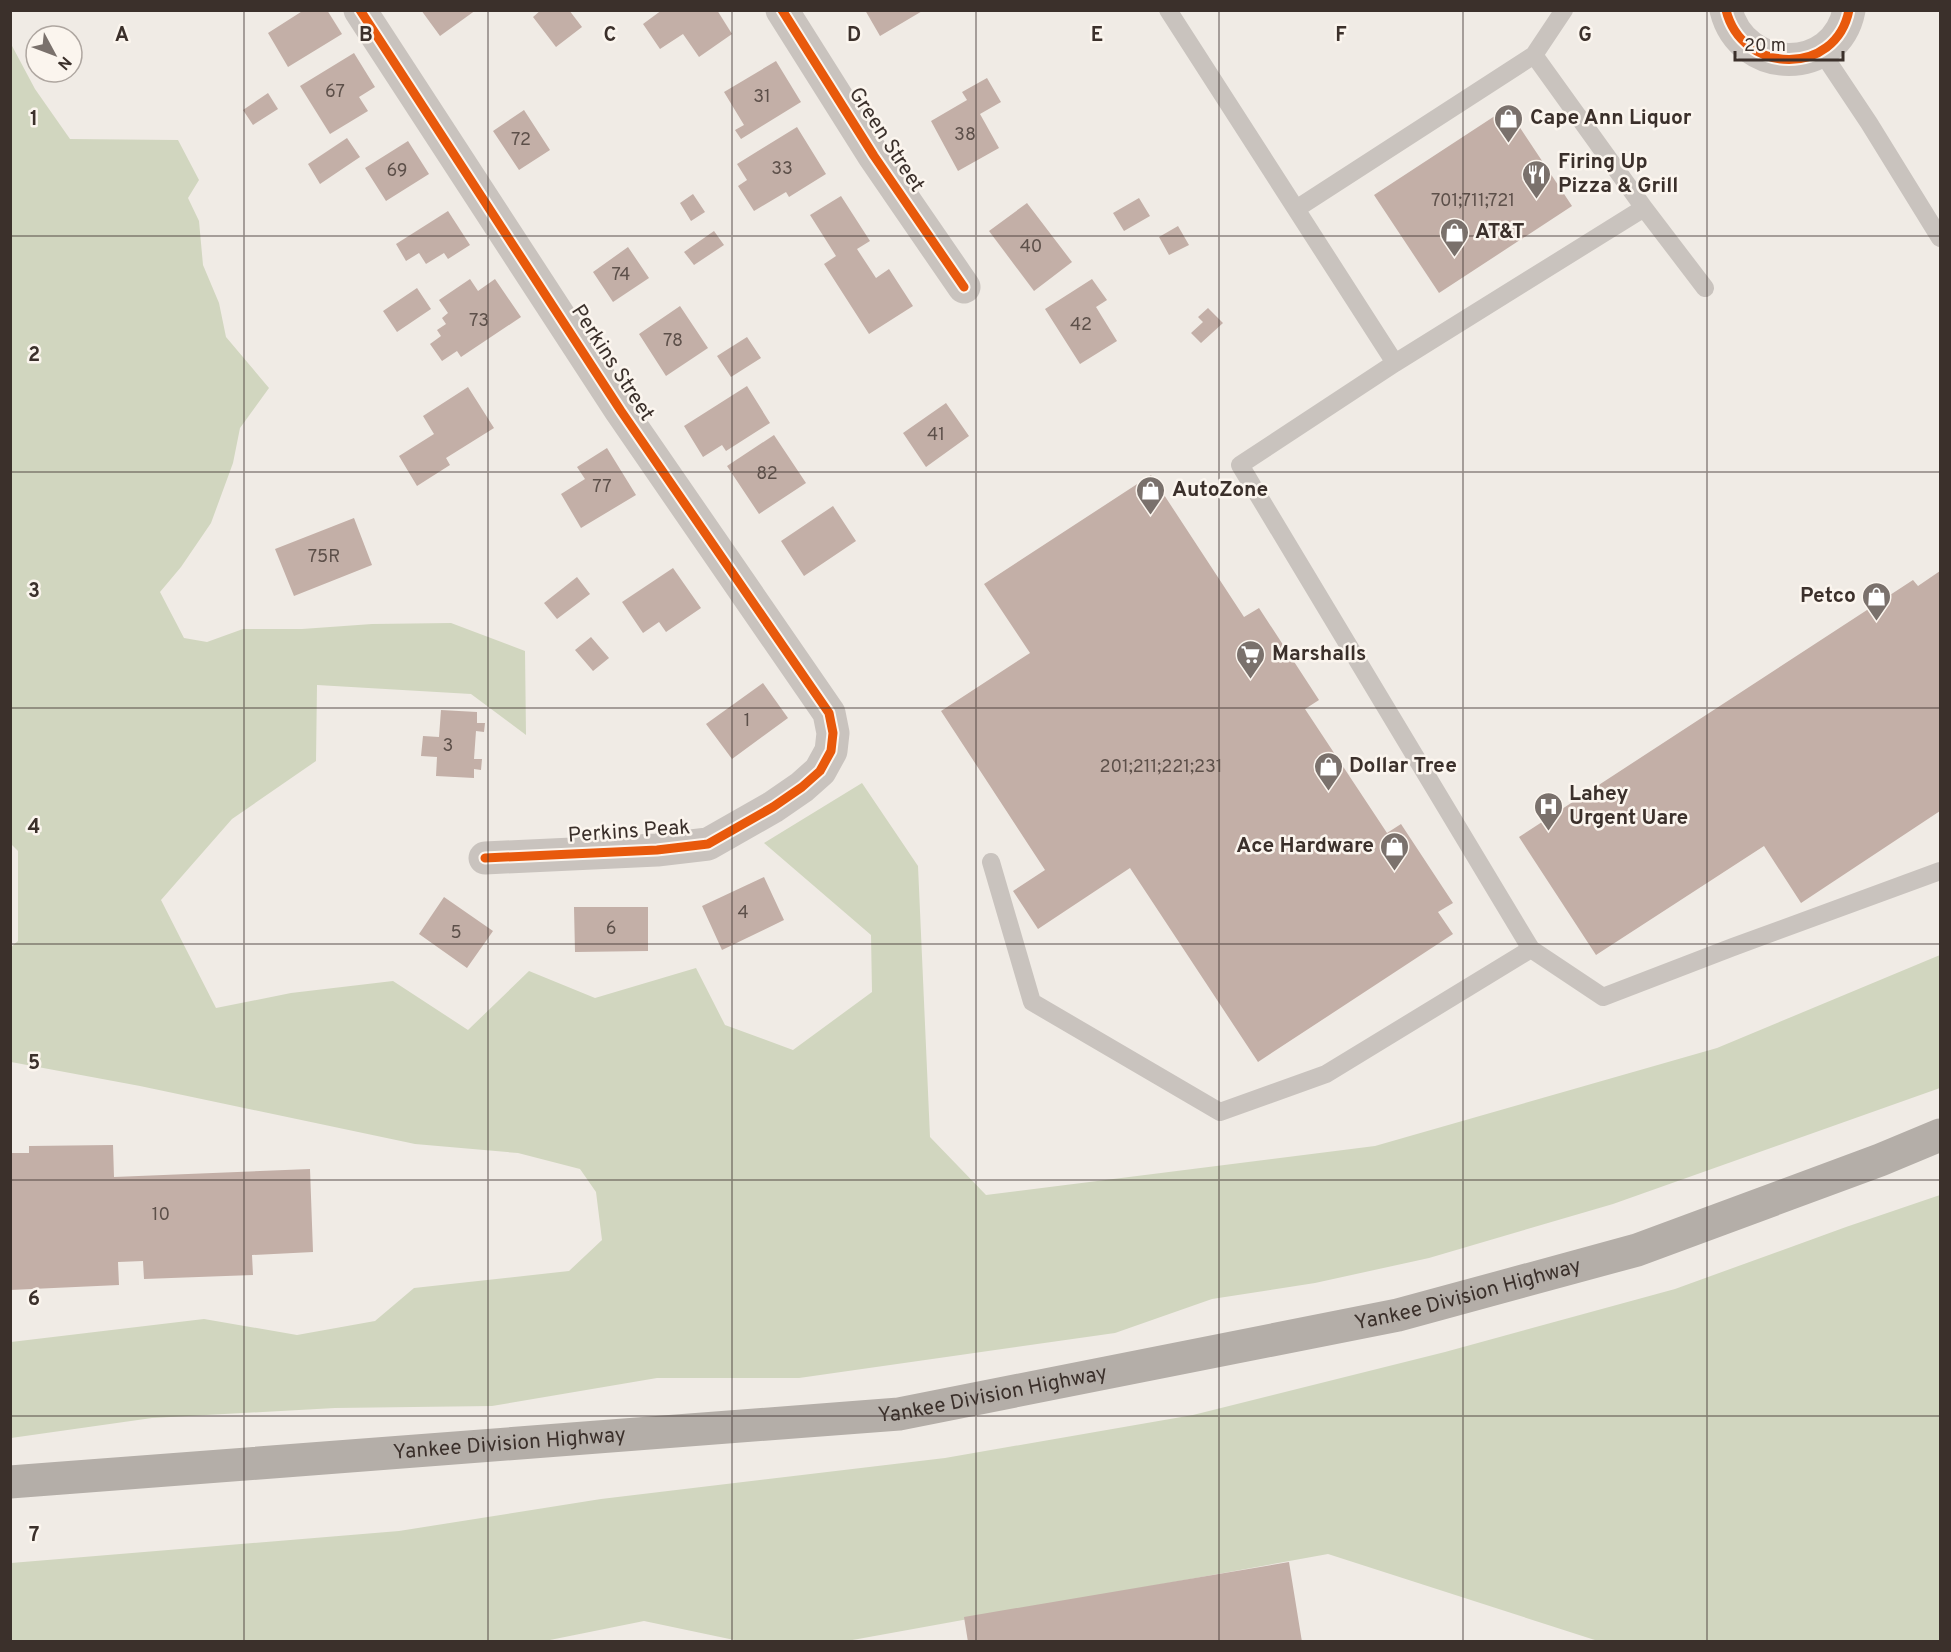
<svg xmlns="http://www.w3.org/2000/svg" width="1951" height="1652" font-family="Overpass,sans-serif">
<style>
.green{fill:#d1d6bf}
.building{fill:#c3afa7}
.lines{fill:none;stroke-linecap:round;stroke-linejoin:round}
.service{stroke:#c9c3be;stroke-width:18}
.minor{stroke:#c9c3be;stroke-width:33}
.trunk{stroke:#b4aea8;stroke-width:33}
.cycleway-casing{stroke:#fbf5ee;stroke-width:13}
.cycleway{stroke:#e8590c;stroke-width:9}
.grid{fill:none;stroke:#3b302b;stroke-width:1.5;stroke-opacity:0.55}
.labels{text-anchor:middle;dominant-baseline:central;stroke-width:5;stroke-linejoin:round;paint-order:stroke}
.number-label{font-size:18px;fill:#5d504a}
.poi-label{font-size:21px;font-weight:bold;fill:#3b302b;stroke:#fbf5ee;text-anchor:start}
.street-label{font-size:21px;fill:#3b302b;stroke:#fbf5ee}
.grid-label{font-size:20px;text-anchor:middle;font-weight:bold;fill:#3b302b;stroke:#fbf5ee;stroke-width:5;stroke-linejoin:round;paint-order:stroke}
</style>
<rect width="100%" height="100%" fill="#f0ebe5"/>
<path class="green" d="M 11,44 L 35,89 L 70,139 L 178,140 L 199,180 L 188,198 L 199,221 L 203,265 L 219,303 L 226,337 L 269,388 L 240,428 L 233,463 L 211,523 L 181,567 L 160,592 L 184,638 L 207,642 L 243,629 L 302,629 L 372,624 L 451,623 L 525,651 L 526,735 L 471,694 L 317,685 L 316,761 L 232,819 L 161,900 L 216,1008 L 291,993 L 393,981 L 468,1030 L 529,971 L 595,998 L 696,968 L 725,1025 L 793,1050 L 872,992 L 871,935 L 764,843 L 862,783 L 918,866 L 930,1137 L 986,1195 L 1375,1146 L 1717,1048 L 1940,955 L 1940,1088 L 1613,1204 L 1429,1258 L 1315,1283 L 1212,1299 L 1115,1333 L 799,1378 L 657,1378 L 492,1406 L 335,1408 L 152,1418 L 11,1438 L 11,1342 L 204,1319 L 297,1335 L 375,1321 L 414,1288 L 569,1271 L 602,1240 L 596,1192 L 580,1169 L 518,1153 L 415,1144 L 140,1086 L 11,1062 L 10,948 L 18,941 L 18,851 L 10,843 Z
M 1940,1195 L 1940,1641 L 1598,1641 L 1328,1554 L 847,1641 L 739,1641 L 644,1621 L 540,1642 L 11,1642 L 11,1563 L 399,1531 L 601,1499 L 945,1458 L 1193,1415 L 1445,1352 L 1675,1289 L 1846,1227 Z"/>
<path class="building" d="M 304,10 L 327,10 L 342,34 L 288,67 L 268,33 Z
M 421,10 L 476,10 L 440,36 Z
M 541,10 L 569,10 L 582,27 L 556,47 L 533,17 Z
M 662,10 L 717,10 L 732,34 L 699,57 L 683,34 L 660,49 L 643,24 Z
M 865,10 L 924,10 L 880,36 Z
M 354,53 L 375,87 L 359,97 L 368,111 L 330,134 L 300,86 Z
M 776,61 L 801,102 L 741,139 L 735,130 L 744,125 L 724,92 Z
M 987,78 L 1001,102 L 980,114 L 999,148 L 958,171 L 931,121 L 967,100 L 962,92 Z
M 268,93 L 278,109 L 253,125 L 243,110 Z
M 1507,108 L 1572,206 L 1439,293 L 1374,195 Z
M 524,110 L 550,150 L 519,170 L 493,131 Z
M 797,127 L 826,174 L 789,197 L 786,192 L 754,211 L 738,186 L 747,180 L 737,164 Z
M 347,138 L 360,157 L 320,184 L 308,164 Z
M 408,141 L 429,174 L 386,201 L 365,168 Z
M 693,194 L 705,212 L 691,221 L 680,203 Z
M 841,196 L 870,241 L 857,249 L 876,278 L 889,269 L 913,306 L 869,334 L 824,264 L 836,256 L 810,215 Z
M 1139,198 L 1150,216 L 1124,231 L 1113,213 Z
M 1027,203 L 1072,262 L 1034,291 L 989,231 Z
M 448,211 L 470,245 L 448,259 L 444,253 L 426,264 L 419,253 L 406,261 L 396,244 Z
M 1178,226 L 1189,245 L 1169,255 L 1159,237 Z
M 714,231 L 724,245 L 694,265 L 684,252 Z
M 628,247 L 649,278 L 613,302 L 593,272 Z
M 470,279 L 478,291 L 495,279 L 521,317 L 461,357 L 457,351 L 442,361 L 430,344 L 441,336 L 437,330 L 446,324 L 442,318 L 448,313 L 439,300 Z
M 1092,279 L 1107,300 L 1096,307 L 1117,341 L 1080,364 L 1045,309 Z
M 417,288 L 431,309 L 397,332 L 383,311 Z
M 680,306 L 708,348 L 666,376 L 639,334 Z
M 1208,308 L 1223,323 L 1201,343 L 1191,333 L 1203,322 L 1198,317 Z
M 747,337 L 761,358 L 731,377 L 717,356 Z
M 747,386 L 770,423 L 726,451 L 722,445 L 703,457 L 684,426 Z
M 468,387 L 494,428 L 446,458 L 450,465 L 417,486 L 399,456 L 434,434 L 423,416 Z
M 946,403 L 969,436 L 926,467 L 903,433 Z
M 774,435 L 806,483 L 759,514 L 727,466 Z
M 607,448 L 636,495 L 581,528 L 561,494 L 585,479 L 577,467 Z
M 1151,475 L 1244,617 L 1259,608 L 1319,700 L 1305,709 L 1387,833 L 1401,824 L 1453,903 L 1438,912 L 1453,934 L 1258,1062 L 1130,868 L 1038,929 L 1013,891 L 1045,870 L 941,711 L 1030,653 L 984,584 Z
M 833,506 L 856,541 L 804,576 L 781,541 Z
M 354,518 L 372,565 L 294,596 L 275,549 Z
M 673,568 L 701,608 L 666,632 L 659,622 L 643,633 L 622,602 Z
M 1940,571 L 1940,811 L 1801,903 L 1764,846 L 1596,955 L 1519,837 L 1913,580 L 1918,586 Z
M 577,577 L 590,594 L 557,619 L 544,603 Z
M 591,637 L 609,658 L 593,671 L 575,650 Z
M 763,683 L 788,718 L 732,759 L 706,724 Z
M 441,710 L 477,712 L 477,723 L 485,723 L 484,732 L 476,731 L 474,759 L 482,759 L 481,770 L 474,769 L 474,778 L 436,776 L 437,757 L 421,756 L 423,736 L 439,737 Z
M 764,877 L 784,920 L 722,950 L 702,906 Z
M 444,897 L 493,931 L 467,968 L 419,934 Z
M 574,907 L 648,907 L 648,951 L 575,952 Z
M 113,1145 L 114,1177 L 310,1169 L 313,1252 L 252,1255 L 253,1275 L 144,1279 L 143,1261 L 118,1262 L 119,1285 L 10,1290 L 10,1153 L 29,1153 L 29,1146 Z
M 1289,1562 L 1302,1642 L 968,1642 L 964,1617 Z"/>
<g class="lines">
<path class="service" d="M 1168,10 L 1395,363 L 1240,465 L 1531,949 L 1603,997 L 1733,947 L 1940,871
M 1821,51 L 1869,123 L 1940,238
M 1644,208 L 1705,288
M 1296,209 L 1534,55
M 1395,363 L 1644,208 L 1534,55 L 1564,10
M 991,862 L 1032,1002 L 1220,1112 L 1326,1074 L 1531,949"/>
<path class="minor" d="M 360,10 L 621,411 L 829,713 L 833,733 L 831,751 L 820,771 L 802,787 L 773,807 L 708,844 L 657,850 L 485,858
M 782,10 L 874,156 L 964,287
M 1726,10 C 1742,75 1836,77 1849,10"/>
<path class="trunk" id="s1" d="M 10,1482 L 899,1414 L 1398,1315 L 1637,1250 L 1880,1160 L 1940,1135"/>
<defs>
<path id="cycleway" d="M 360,10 L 621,411 L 829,713 L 833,733 L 831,751 L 820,771 L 802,787 L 773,807 L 708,844 L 657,850 L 485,858
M 782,10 L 874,156 L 964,287
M 1726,10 C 1742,75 1836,77 1849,10"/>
</defs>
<use href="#cycleway" class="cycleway-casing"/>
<use href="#cycleway" class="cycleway"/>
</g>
<path class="grid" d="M 244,10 L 244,1642M 488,10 L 488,1642M 732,10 L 732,1642M 976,10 L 976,1642M 1219,10 L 1219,1642M 1463,10 L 1463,1642M 1707,10 L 1707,1642M 10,236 L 1940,236M 10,472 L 1940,472M 10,708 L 1940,708M 10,944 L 1940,944M 10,1180 L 1940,1180M 10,1416 L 1940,1416"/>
<defs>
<symbol id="shop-pin" viewBox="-11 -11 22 30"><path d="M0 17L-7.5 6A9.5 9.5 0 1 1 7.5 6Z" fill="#7a716c" stroke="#fbf5ee"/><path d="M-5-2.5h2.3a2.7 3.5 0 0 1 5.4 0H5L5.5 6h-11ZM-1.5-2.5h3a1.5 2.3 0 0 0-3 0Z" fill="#fff"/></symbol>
<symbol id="restaurant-pin" viewBox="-11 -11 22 30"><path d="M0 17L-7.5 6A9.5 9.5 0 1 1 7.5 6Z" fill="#7a716c" stroke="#fbf5ee"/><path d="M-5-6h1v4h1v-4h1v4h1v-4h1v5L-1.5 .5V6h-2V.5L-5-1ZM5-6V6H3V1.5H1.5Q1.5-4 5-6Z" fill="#fff"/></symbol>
<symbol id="supermarket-pin" viewBox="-11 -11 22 30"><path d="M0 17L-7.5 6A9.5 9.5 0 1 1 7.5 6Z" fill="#7a716c" stroke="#fbf5ee"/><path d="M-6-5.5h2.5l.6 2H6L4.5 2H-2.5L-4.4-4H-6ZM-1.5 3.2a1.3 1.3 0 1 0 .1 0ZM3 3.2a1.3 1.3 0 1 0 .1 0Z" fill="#fff"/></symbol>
<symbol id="hospital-pin" viewBox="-11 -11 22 30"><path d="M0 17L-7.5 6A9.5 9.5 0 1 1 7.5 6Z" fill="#7a716c" stroke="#fbf5ee"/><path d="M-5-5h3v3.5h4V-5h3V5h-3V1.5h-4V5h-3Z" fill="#fff"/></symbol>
</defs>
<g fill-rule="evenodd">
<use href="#shop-pin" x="1492" y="102" width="33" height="45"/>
<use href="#restaurant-pin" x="1520" y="158" width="33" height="45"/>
<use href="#shop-pin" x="1438" y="216" width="33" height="45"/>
<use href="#shop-pin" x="1134" y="474" width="33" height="45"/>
<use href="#shop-pin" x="1860" y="580" width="33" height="45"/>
<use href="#supermarket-pin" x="1234" y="638" width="33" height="45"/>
<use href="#shop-pin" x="1312" y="750" width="33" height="45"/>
<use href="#hospital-pin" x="1532" y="790" width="33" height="45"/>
<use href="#shop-pin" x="1378" y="830" width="33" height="45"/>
</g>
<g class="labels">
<g class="number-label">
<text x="335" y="92">67</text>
<text x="762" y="97">31</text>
<text x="965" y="135">38</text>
<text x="521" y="140">72</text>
<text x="782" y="169">33</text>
<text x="397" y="171">69</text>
<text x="1473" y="201">701;711;721</text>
<text x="1031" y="247">40</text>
<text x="621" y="275">74</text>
<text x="479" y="321">73</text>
<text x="1081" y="325">42</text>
<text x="673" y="341">78</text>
<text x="936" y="435">41</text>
<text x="767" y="474">82</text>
<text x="602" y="487">77</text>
<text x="324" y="557">75R</text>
<text x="747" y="721">1</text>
<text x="448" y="746">3</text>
<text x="1161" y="767">201;211;221;231</text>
<text x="743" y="913">4</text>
<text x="611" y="929">6</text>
<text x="456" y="933">5</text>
<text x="161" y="1215">10</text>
</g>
<g class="poi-label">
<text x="1530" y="118">Cape Ann Liquor</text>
<text x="1558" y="162">Firing Up<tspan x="1558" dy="24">Pizza &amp; Grill</tspan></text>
<text x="1475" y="232">AT&amp;T</text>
<text x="1172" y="490">AutoZone</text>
<text x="1856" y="596" text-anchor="end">Petco</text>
<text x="1272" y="654">Marshalls</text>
<text x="1349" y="766">Dollar Tree</text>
<text x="1569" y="794">Lahey<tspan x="1569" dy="24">Urgent Uare</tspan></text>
<text x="1374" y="846" text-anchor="end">Ace Hardware</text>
</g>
<g class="street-label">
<text transform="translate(886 140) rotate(57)">Green Street</text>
<text transform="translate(612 363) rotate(57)">Perkins Street</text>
<text transform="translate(629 832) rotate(-4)">Perkins Peak</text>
<text stroke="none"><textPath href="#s1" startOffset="1473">Yankee Division Highway</textPath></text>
<text stroke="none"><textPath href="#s1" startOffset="987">Yankee Division Highway</textPath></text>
<text stroke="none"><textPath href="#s1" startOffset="501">Yankee Division Highway</textPath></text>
</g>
</g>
<g class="grid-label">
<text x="122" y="41">A</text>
<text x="366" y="41">B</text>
<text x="610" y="41">C</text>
<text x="854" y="41">D</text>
<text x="1097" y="41">E</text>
<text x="1341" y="41">F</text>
<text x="1585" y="41">G</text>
<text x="34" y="125">1</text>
<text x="34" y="361">2</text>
<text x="34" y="597">3</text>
<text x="34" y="833">4</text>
<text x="34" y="1069">5</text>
<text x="34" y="1305">6</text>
<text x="34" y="1541">7</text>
</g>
<rect width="1951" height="1652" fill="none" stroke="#3b302b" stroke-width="24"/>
<g transform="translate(54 54) rotate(131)"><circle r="28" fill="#fbf5ee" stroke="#aea6a0" stroke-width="1.5"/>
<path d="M0-4.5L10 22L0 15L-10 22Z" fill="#7a716c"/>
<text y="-9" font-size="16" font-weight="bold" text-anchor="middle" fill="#3b302b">N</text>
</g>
<path d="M1735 51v9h108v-9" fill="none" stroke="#3b302b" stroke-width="3"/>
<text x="1744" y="51" font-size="18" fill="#3b302b" stroke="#fbf5ee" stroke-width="4.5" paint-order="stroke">20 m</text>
</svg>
